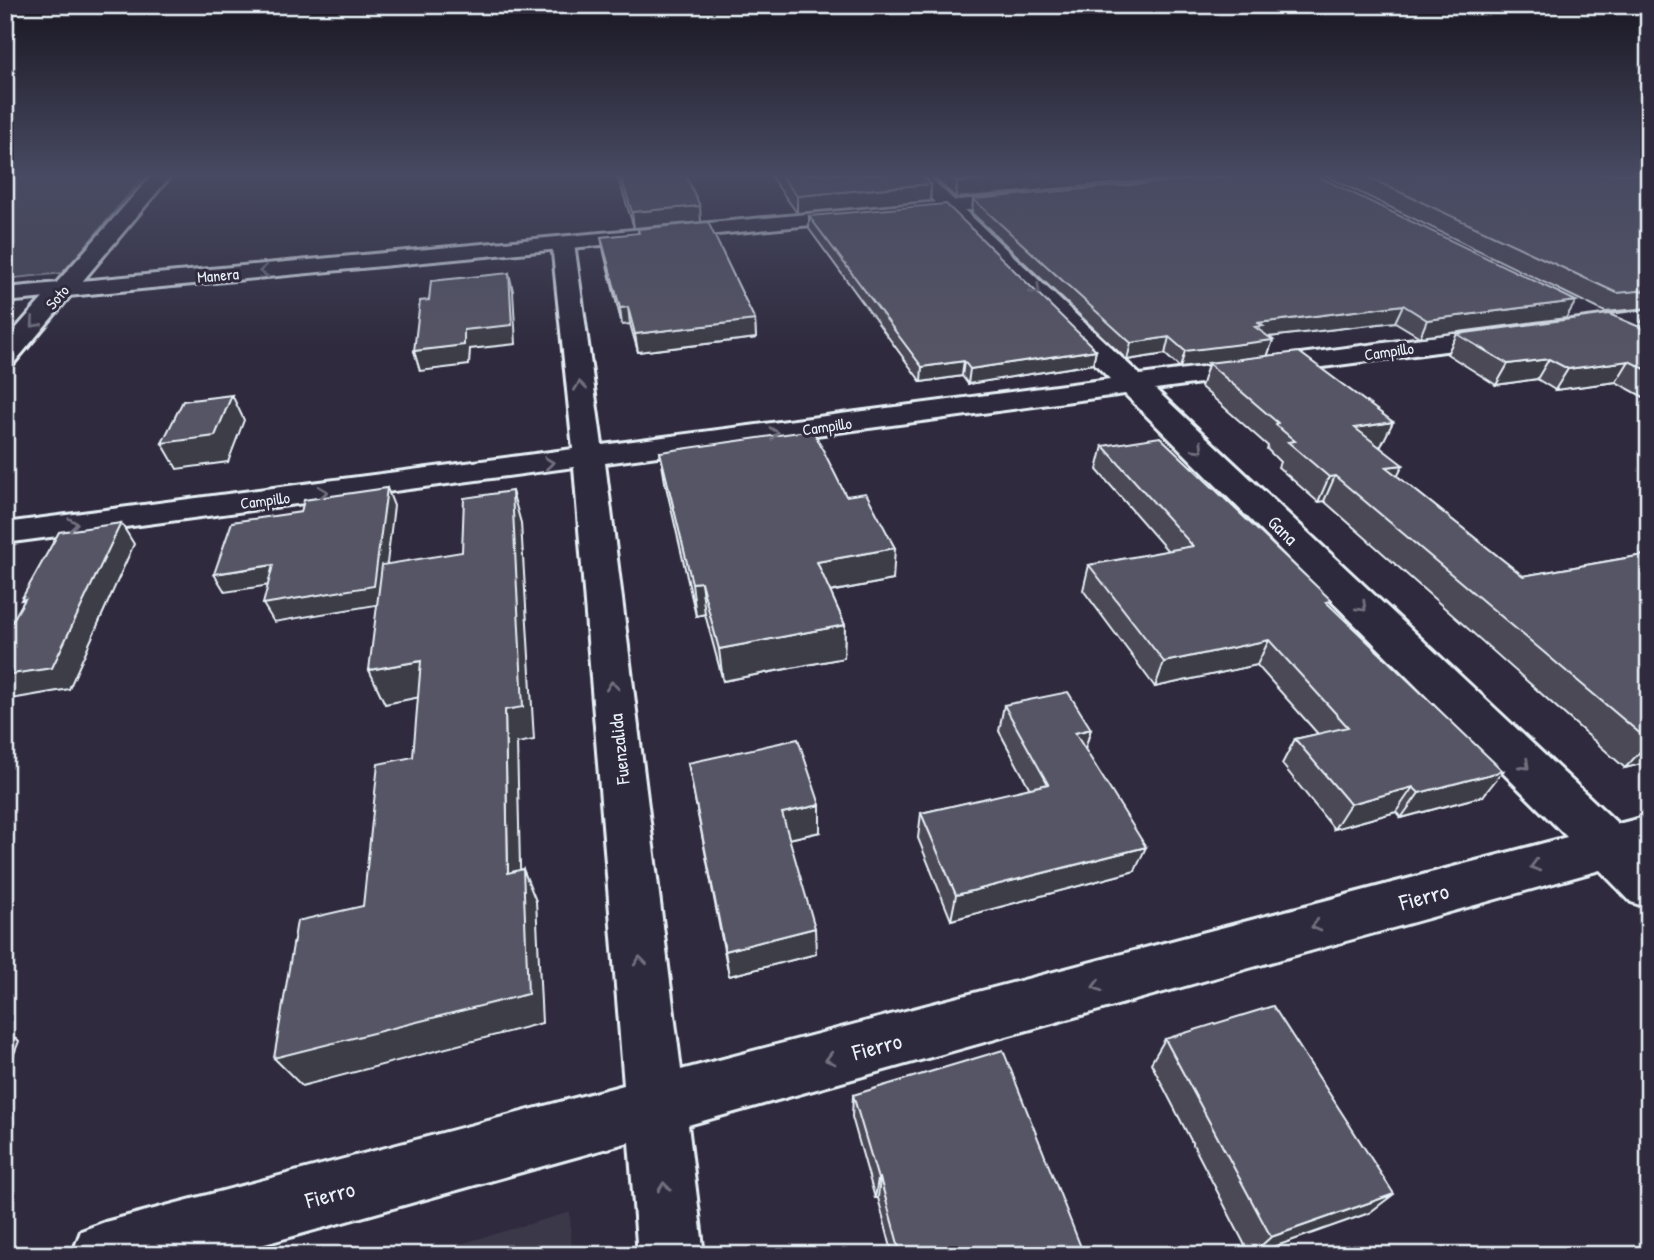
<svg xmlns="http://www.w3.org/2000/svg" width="1654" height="1260" font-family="'Patrick Hand',sans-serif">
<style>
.built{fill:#3b3749}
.green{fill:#464455;stroke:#979aa6;stroke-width:2}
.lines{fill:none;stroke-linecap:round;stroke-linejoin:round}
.minor-casing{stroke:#e8f1f8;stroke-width:6}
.major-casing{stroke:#e8f1f8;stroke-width:6}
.minor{fill:#2f2a3d;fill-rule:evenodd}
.major{fill:#2f2a3d;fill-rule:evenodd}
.wall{fill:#4b4957;stroke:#e8f1f8;stroke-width:2}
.shaded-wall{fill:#3d3c47;stroke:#e8f1f8;stroke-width:2}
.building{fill:#575565;stroke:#e8f1f8;stroke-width:2}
.oneway{stroke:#70707e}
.labels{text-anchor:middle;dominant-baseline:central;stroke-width:6;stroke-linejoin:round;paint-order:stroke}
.far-street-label{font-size:16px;fill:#e8f1f8;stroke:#2f2a3d}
.street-label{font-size:19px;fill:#e8f1f8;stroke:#2f2a3d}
.near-street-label{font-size:23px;fill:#e8f1f8;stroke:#2f2a3d}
</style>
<rect width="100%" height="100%" fill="#2f2a3d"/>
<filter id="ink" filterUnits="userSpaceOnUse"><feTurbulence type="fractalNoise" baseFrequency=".0143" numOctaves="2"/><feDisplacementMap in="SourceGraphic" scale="14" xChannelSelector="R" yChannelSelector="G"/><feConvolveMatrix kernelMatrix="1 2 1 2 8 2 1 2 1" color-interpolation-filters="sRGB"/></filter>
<g filter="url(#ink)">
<path class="built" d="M 570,1212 L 572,1255 L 422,1255 Z"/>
<path class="green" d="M 5,174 L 146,174 L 63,273 L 5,279 Z"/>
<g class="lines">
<defs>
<path id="minor" d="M 153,174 L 172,174 L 14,363 L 5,365 L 5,341 Z
M 907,174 L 926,174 L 1140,375 L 1506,327 L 1515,330 L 1519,335 L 1515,340 L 1506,343 L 1155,389 L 1618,824 L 1649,816 L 1649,908 L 1631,902 L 1600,870 L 688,1125 L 704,1255 L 638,1255 L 629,1142 L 225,1255 L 72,1255 L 81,1231 L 105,1222 L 624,1085 L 574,467 L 5,543 L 5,523 L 573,449 L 552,243 L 556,239 L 570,239 L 574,243 L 602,445 L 1110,379 ZM 1125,394 L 1567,837 L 681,1070 L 605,463 Z
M 1649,310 L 1649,324 L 1572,334 L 1563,332 L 1560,327 L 1563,322 L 1572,320 Z"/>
<path id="major" d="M 1024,194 L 1034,200 L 1031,204 L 5,302 L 5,288 Z"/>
</defs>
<use href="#minor" class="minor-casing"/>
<use href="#major" class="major-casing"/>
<use href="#minor" class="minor"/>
<use href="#major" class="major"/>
</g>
<path class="wall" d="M 617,174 L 685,174 L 701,222 L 634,228 Z
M 769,174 L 920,174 L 931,184 L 930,201 L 797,213 Z
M 930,174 L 1223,174 L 956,198 Z
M 1322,174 L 1649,174 L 1649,308 L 1605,312 Z
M 973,199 L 1566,318 L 1420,337 L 1395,322 L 1269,337 L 1273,340 L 1267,356 L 1381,446 L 1380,447 L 1397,476 L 1523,576 L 1649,554 L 1649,762 L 1625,768 L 1324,501 L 1318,502 L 1278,467 L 1280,462 L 1267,449 L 1268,446 L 1201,387 L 1208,365 L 1180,368 L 1165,354 L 1127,360 L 972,213 Z
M 809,216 L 1096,350 L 1093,364 L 968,384 L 962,376 L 921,382 L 809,229 Z
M 638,229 L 755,320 L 756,338 L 638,352 L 630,324 L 622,325 L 604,253 L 601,237 L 638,234 Z
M 1649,310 L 1649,400 L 1616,382 L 1555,390 L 1537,379 L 1496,385 L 1447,354 L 1457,334 L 1638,327 Z
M 1103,446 L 1330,606 L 1483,796 L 1401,818 L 1396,812 L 1334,829 L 1282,764 L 1295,739 L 1318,734 L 1257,665 L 1155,687 L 1083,590 L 1089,565 L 1168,551 L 1097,470 Z
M 660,452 L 846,496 L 893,580 L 830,592 L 845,625 L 844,658 L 723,681 L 705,614 L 696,616 L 665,482 Z
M 1004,705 L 1091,729 L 1085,749 L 1135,871 L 951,920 L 918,838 L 921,813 L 1030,789 L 999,731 Z
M 688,763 L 820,832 L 789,839 L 816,954 L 729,976 Z
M 1165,1039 L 1369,1213 L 1250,1255 L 1151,1063 Z
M 853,1095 L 1084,1255 L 893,1255 L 878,1198 L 875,1198 L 852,1117 Z"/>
<path class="shaded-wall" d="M 1049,174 L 1223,174 L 956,198 L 957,182 Z
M 931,184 L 930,201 L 797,213 L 797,196 Z
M 700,206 L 701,222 L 634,228 L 632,212 Z
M 509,273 L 513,291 L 516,344 L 470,349 L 469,365 L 420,371 L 414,351 L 464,330 Z
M 5,300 L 9,306 L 5,310 Z
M 1576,301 L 1566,318 L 1420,337 L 1427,320 Z
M 1403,305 L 1395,322 L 1259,338 L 1273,340 L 1267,357 L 1180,368 L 1185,351 L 1258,323 Z
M 628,307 L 630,324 L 622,325 L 620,308 Z
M 755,320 L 756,338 L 638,352 L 635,334 Z
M 1169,337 L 1165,354 L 1127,360 L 1131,343 Z
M 1096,350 L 1093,364 L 968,384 L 970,369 Z
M 1549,359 L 1537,379 L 1496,385 L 1508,364 Z
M 964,361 L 962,376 L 921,382 L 922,367 Z
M 1629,361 L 1616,382 L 1555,390 L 1568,369 Z
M 232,395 L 244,420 L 228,462 L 177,469 L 162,443 Z
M 1393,422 L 1381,446 L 1344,452 L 1355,428 Z
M 1403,465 L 1391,490 L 1386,467 Z
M 1335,476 L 1324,501 L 1318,502 L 1329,477 Z
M 387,488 L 394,506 L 382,604 L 274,622 L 263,604 Z
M 512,491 L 521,523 L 534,740 L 517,743 L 521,905 L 508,873 L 505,710 Z
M 121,523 L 134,544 L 69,689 L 5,700 L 5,675 Z
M 895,548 L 893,580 L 818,594 L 817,562 Z
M 273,565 L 283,583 L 225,592 L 214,574 Z
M 701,582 L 705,614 L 696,616 L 692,583 Z
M 845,625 L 844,658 L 723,681 L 719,649 Z
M 1269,640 L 1257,665 L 1155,687 L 1164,662 Z
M 421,661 L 435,694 L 385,704 L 369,670 Z
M 1091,729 L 1083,755 L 1075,733 Z
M 1649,742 L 1649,762 L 1625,768 Z
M 1503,771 L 1483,796 L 1401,818 L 1419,793 Z
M 1413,787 L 1396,812 L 1334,829 L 1350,804 Z
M 820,805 L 820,832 L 784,840 L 782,813 Z
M 1146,847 L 1135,871 L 951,920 L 956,895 Z
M 523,869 L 536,901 L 542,1023 L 302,1086 L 274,1058 Z
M 815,928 L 816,954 L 729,976 L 725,951 Z
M 5,1031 L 19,1041 L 5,1077 Z
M 880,1178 L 878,1198 L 875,1198 L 878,1179 Z
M 1394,1194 L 1369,1213 L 1251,1255 L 1271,1237 Z"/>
<path class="building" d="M 620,174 L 685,174 L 700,206 L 632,212 Z
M 780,174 L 920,174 L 931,184 L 797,196 Z
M 948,174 L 1049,174 L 957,182 Z
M 1251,174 L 1313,174 L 1576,301 L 1427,320 L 1403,305 L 1258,323 L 1263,326 L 1255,327 L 1273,340 L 1185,351 L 1169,337 L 1131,343 L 973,199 Z
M 1361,174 L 1649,174 L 1649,290 L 1617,293 Z
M 946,204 L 1096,350 L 970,369 L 964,361 L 922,367 L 809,216 Z
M 708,222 L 755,320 L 635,334 L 628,307 L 620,308 L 601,237 L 639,233 L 638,229 Z
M 509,273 L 512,325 L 464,330 L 464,345 L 414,351 L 420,301 L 429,300 L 431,281 Z
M 1609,314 L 1649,331 L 1649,371 L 1629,361 L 1568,369 L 1549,359 L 1508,364 L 1457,334 Z
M 1299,352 L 1393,422 L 1355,428 L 1403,465 L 1386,467 L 1523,576 L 1649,554 L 1649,741 L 1335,476 L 1329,477 L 1288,442 L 1295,441 L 1276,425 L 1278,423 L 1208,363 Z
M 232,395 L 215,436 L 162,443 L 183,401 Z
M 813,430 L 846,496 L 866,493 L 895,548 L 817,562 L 845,625 L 719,649 L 701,582 L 692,583 L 660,452 Z
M 1160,437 L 1332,601 L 1326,602 L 1503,771 L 1419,793 L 1413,787 L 1350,804 L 1295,739 L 1348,727 L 1269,640 L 1164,662 L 1089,565 L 1193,546 L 1103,446 Z
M 387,488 L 374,586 L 263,604 L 273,565 L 214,574 L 232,522 L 301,512 L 304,500 Z
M 512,491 L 523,707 L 505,710 L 508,873 L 523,869 L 528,994 L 274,1058 L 297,921 L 363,906 L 378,764 L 413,757 L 421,661 L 369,670 L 382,565 L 462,552 L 464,498 Z
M 121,523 L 52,668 L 5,675 L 5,634 L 25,599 L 21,600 L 59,532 Z
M 1068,692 L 1091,729 L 1075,733 L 1146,847 L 956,895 L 921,813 L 1048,784 L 1004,705 Z
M 798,739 L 820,805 L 782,813 L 815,928 L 725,951 L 688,763 Z
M 1273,1006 L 1394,1194 L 1271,1237 L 1165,1039 Z
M 1003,1050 L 1084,1255 L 901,1255 L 880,1178 L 878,1179 L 853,1095 Z"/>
<defs><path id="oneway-chevron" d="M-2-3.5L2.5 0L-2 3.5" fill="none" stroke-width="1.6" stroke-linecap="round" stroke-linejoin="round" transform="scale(1.75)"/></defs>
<g class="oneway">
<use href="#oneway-chevron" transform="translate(264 271) rotate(175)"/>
<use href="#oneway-chevron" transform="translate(1036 290) rotate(44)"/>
<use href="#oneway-chevron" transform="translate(35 323) rotate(131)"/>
<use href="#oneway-chevron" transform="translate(580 386) rotate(-97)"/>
<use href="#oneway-chevron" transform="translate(774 433) rotate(-8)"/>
<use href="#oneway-chevron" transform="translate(1199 448) rotate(44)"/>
<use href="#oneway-chevron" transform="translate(549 463) rotate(-7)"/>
<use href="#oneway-chevron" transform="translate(323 492) rotate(-7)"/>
<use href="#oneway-chevron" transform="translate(73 524) rotate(-7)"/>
<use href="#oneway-chevron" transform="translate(1362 607) rotate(44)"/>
<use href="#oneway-chevron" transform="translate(612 686) rotate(-96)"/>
<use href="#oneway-chevron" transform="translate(1525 765) rotate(44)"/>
<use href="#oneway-chevron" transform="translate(1535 866) rotate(165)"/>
<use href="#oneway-chevron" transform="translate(1316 926) rotate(165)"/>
<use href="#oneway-chevron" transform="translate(640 961) rotate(-96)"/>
<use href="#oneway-chevron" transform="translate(1097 986) rotate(165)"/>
<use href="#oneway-chevron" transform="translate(830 1059) rotate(165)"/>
<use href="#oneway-chevron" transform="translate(664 1187) rotate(-96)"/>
</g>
</g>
<linearGradient id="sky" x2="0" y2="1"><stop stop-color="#1a1722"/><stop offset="0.5" stop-color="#474a62"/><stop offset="1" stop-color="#474a62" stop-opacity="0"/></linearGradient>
<rect width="1654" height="350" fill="url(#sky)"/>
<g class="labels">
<g class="far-street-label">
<text transform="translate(218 275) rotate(-5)">Manera</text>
<text transform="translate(57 297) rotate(-49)">Soto</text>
<text transform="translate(1389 351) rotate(-8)">Campillo</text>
<text transform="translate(827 426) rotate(-8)">Campillo</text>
<text transform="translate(265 500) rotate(-7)">Campillo</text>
</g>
<g class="street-label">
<text transform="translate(1283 530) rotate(44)">Gana</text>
<text transform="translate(619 749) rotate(-96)">Fuenzalida</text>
</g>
<g class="near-street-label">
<text transform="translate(1424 896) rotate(-15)">Fierro</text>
<text transform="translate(877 1046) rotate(-15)">Fierro</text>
<text transform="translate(330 1194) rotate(-15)">Fierro</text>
</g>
</g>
<rect width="1654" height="1260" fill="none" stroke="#2f2a3d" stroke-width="28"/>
<rect x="14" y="14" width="1626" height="1232" fill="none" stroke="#e8f1f8" stroke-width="2.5" filter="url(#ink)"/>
</svg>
